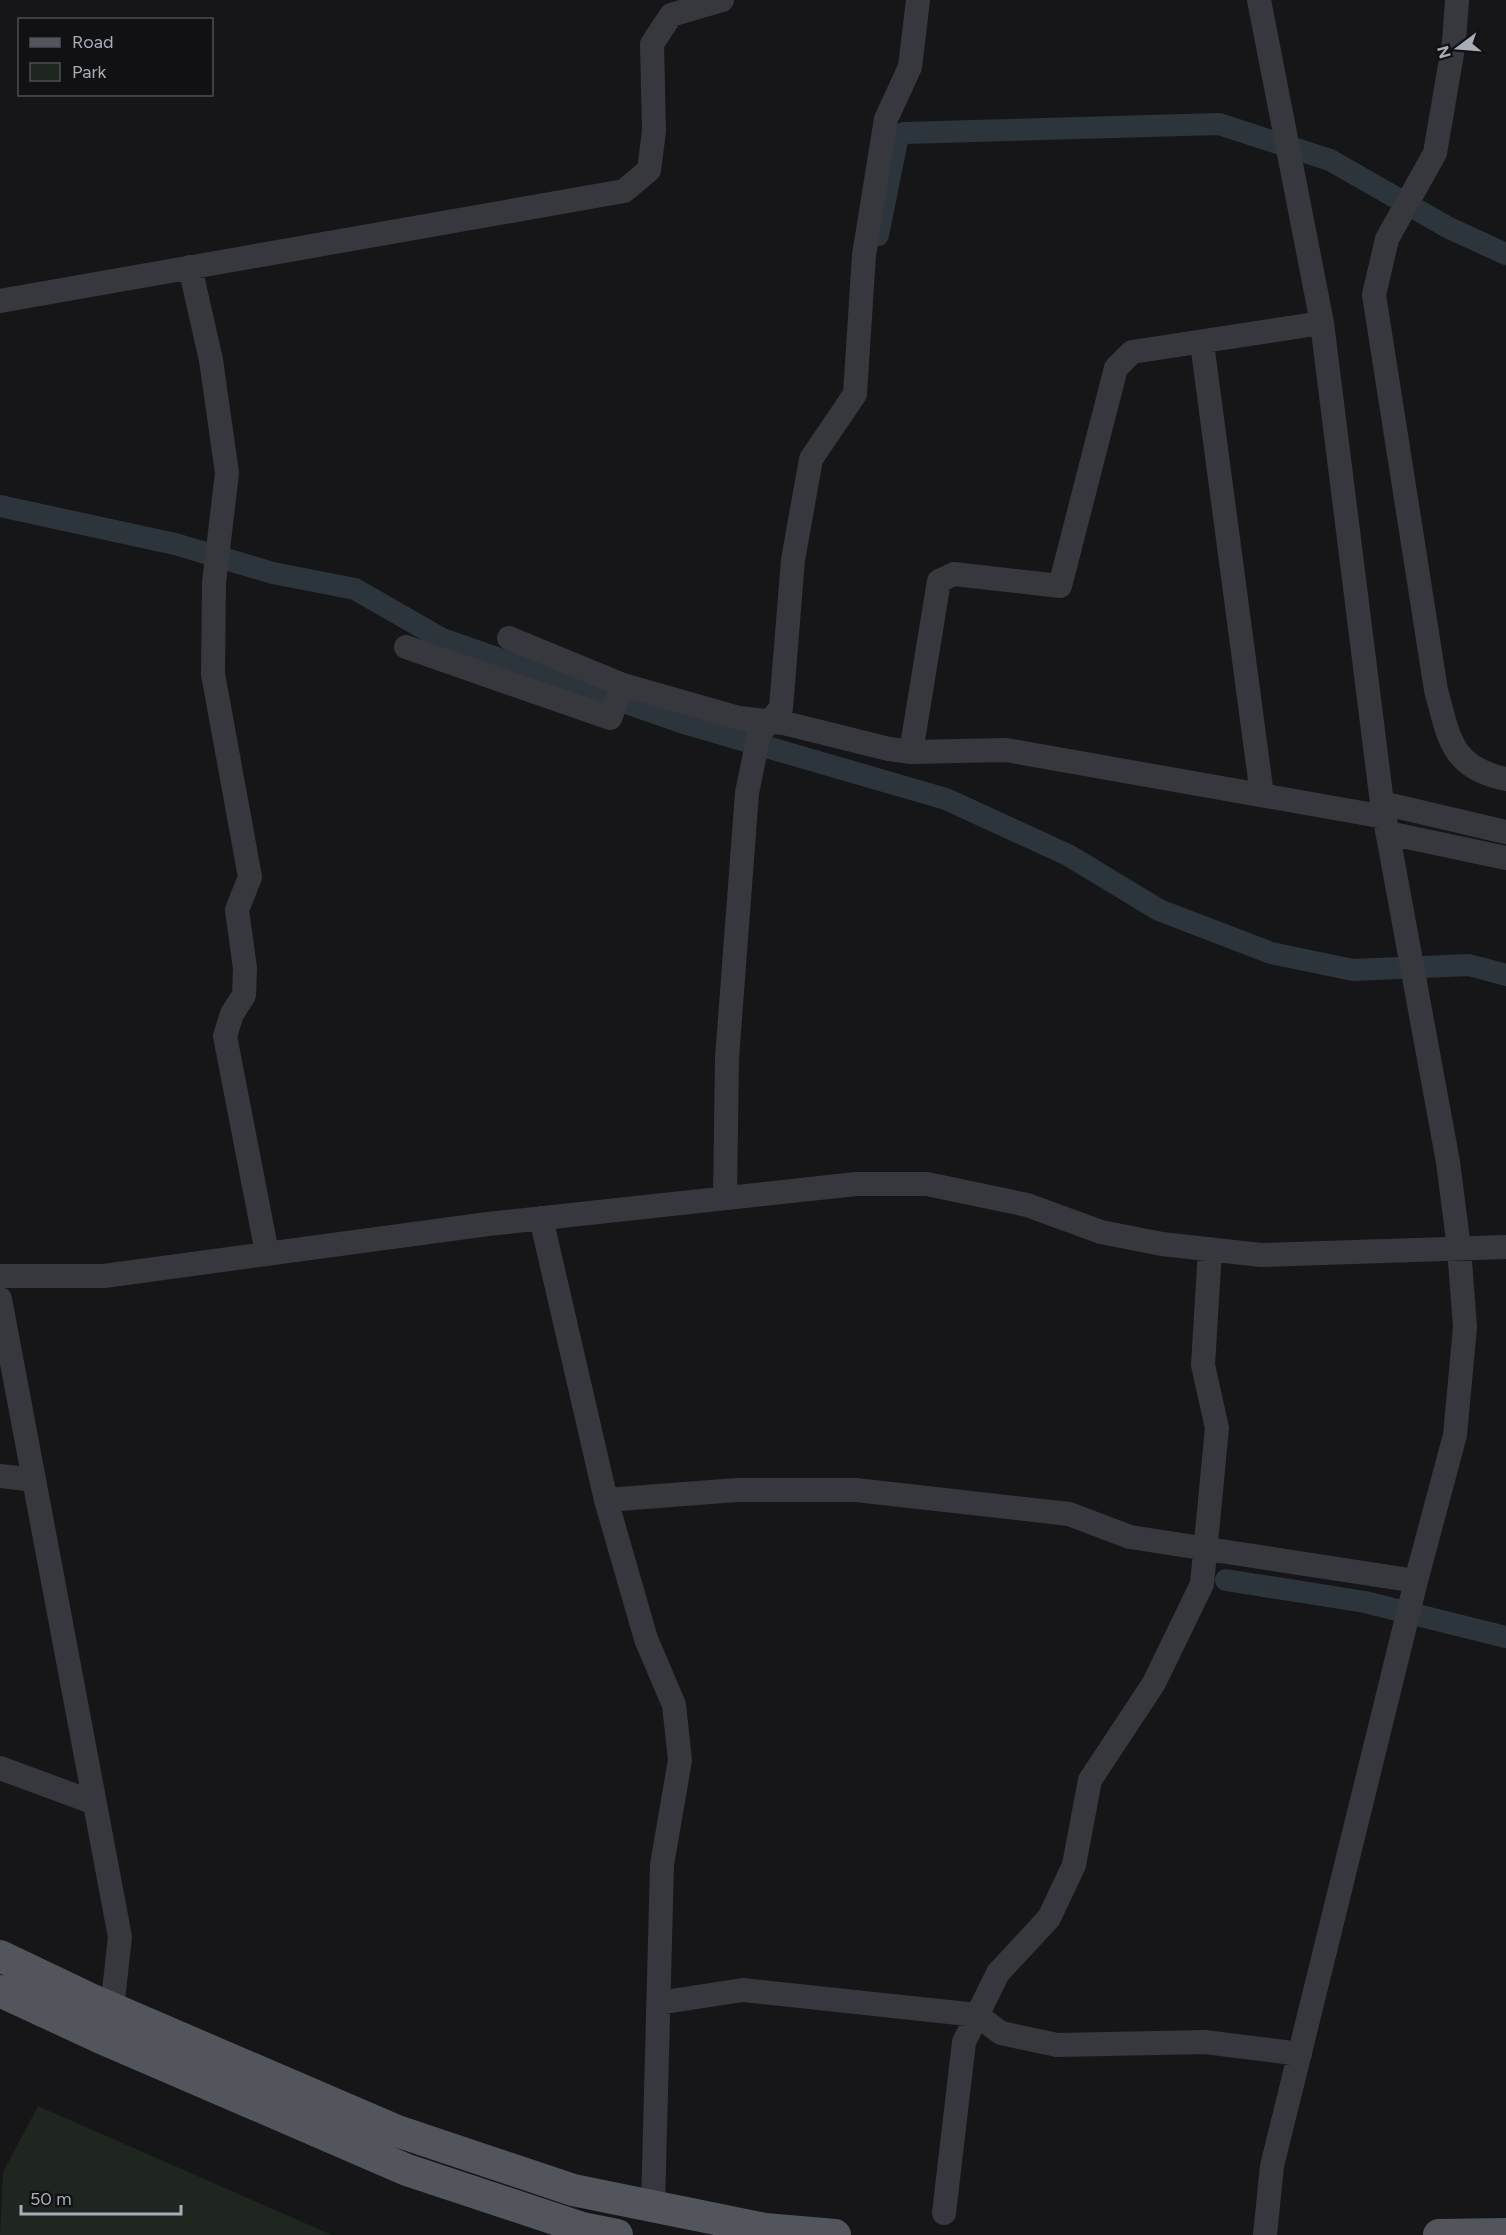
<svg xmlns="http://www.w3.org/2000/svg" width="1506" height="2235" font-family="Figtree,sans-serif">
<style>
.green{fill:#1e261f}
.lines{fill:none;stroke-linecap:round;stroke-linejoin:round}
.canal{stroke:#2c353c;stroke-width:22}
.minor{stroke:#37383d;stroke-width:24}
.major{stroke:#53555c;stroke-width:32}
</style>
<rect width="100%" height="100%" fill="#161618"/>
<path class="green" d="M 38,2106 L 332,2235 L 0,2235 L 3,2172 Z"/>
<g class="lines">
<path class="canal" d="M 878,235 L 897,140 L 904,133 L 1219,124 L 1330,160 L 1449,228 L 1506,254
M 0,506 L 175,544 L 273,573 L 355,589 L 442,639 L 687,724 L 946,799 L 1068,855 L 1159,910 L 1271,953 L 1353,970 L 1469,965 L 1506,975
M 1226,1580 L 1365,1602 L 1506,1637"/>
<path class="minor" d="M 1259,0 L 1322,323 L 1382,803 L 1448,1162 L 1459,1248 L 1465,1327 L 1455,1435 L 1416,1581 L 1272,2166 L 1265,2235
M 1457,0 L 1454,42 L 1435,153 L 1387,239 L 1374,295 L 1436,690 C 1449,738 1451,768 1506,779
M 190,267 L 211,360 L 227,473 L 214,583 L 213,674 L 250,877 L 237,910 L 245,968 L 244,995 L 232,1014 L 225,1036 L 267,1253
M 0,301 L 624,191 L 649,170 L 654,131 L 652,44 L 671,15 L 722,0
M 1202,343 L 1262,795
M 509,638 L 623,685 L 739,718 L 784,723 L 889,749 L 911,752 L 1006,750 L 1385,817
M 406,647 L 610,718 L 623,685
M 911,752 L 939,581 L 954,574 L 1060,586 L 1116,368 L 1132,352 L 1322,323
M 1382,803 L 1506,832
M 1388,833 L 1506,858
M 725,1198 L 727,1058 L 747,793 L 759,734 L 781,708 L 793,560 L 811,459 L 855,394 L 864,255 L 886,119 L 910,67 L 918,0
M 541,1218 L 606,1500 L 646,1639 L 674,1705 L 680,1760 L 662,1865 L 653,2206
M 0,1276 L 104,1276 L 488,1224 L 856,1184 L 927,1184 L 1027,1205 L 1101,1232 L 1162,1244 L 1261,1255 L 1506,1247
M 0,1299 L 120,1937 L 112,2009 L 106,2021
M 0,1476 L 34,1480
M 606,1500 L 737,1490 L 856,1490 L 1069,1514 L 1130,1537 L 1416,1581
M 0,1768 L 95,1803
M 658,2003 L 743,1990 L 977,2015 L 1001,2033 L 1057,2045 L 1205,2042 L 1300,2054
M 944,2213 L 964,2042 L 998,1973 L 1049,1918 L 1074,1865 L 1090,1780 L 1154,1683 L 1202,1584 L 1217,1428 L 1203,1365 L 1210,1250"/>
<path class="major" d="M 0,1956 L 90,1999 L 397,2131 L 573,2190 L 765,2229 L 835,2235
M 0,1991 L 99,2037 L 407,2170 L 582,2228 L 617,2235
M 1439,2235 L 1506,2234"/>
</g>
<rect x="18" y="18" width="195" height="78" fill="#111113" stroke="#4d4f55" stroke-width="1.5"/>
<rect x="30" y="38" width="30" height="9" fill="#53555c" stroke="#4d4f55" stroke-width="1.5"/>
<text x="72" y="48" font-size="18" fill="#a8adb8">Road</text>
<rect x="30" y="63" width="30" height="18" fill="#1e261f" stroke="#4d4f55" stroke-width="1.5"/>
<text x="72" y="78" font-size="18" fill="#a8adb8">Park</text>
<g transform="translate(1458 48) rotate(254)" stroke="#111113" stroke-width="4.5" paint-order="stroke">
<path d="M0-4.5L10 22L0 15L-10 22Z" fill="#a8adb8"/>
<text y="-9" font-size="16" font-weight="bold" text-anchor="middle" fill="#a8adb8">N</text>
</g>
<path d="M21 2205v9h160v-9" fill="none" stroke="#a8adb8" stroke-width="3"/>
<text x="30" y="2205" font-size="18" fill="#a8adb8" stroke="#111113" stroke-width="4.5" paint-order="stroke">50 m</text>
</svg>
